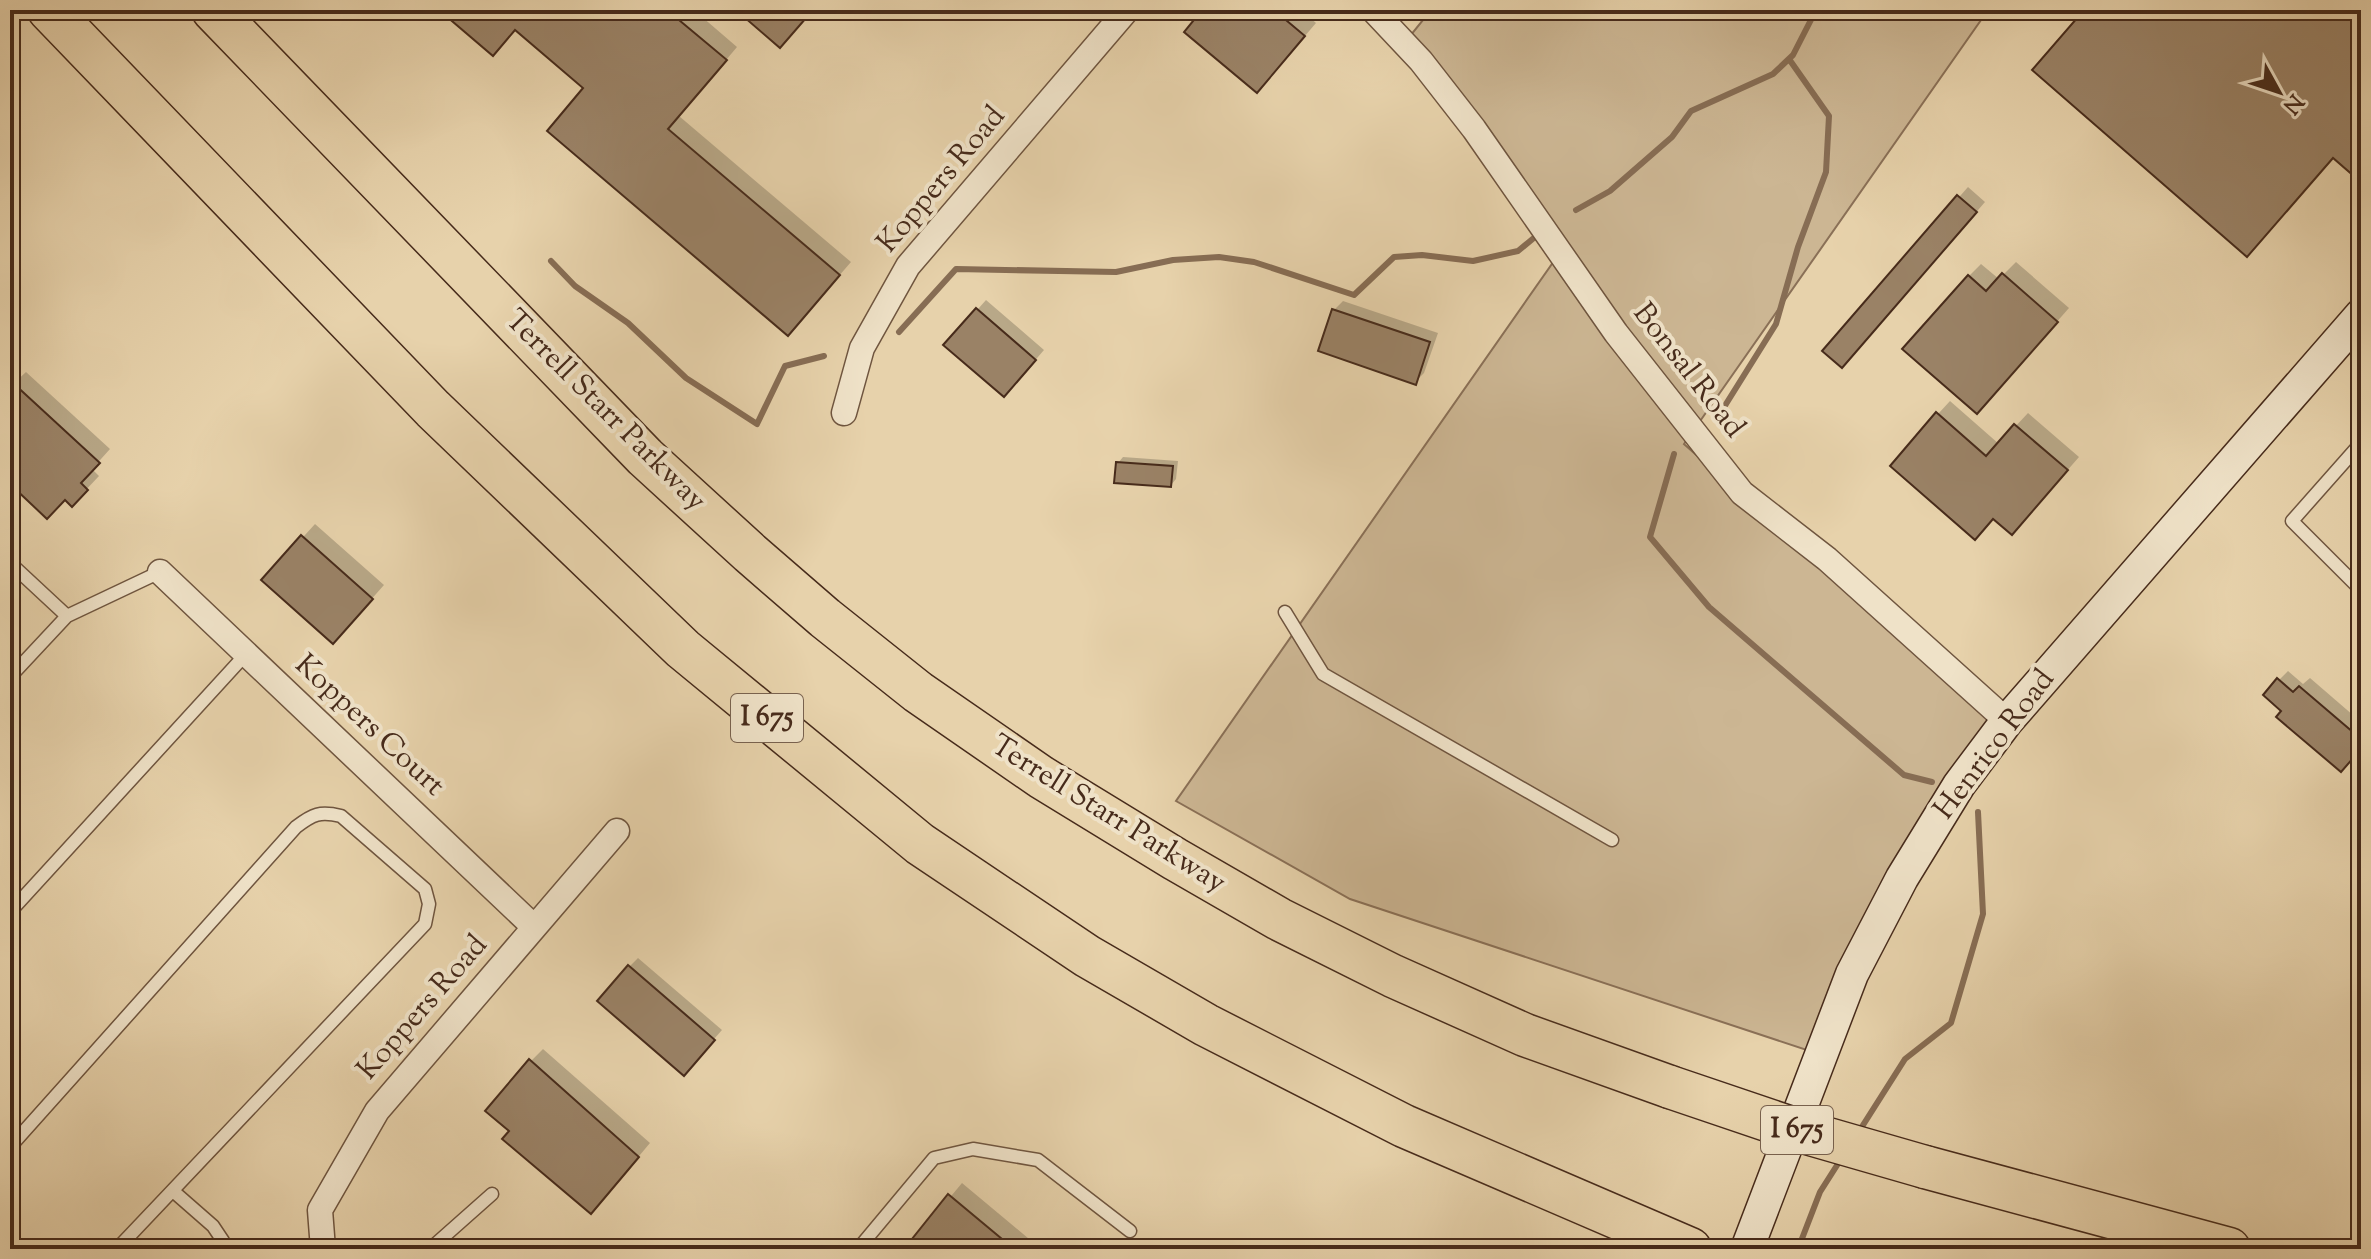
<svg xmlns="http://www.w3.org/2000/svg" width="2371" height="1259" font-family="'Sorts Mill Goudy',serif">
<style>
.green{fill:#ccb693;stroke:#8a7057;stroke-width:2}
.shadow{fill:#0003}
.lines{fill:none;stroke-linecap:round;stroke-linejoin:round}
.stream{stroke:#876d54;stroke-width:6}
.building{fill:#9a8266;stroke:#472b1b;stroke-width:2}
.lane-casing{stroke:#6f553f;stroke-width:15}
.street-casing{stroke:#6f553f;stroke-width:27}
.secondary-casing{stroke:#472b1b;stroke-width:35}
.highway-casing{stroke:#472b1b;stroke-width:45}
.lane{stroke:#efe2c8;stroke-width:12}
.street{stroke:#efe2c8;stroke-width:24}
.secondary{stroke:#efe2c8;stroke-width:32}
.highway{stroke:#e7d2ab;stroke-width:42}
.highway-bridge-casing{stroke:#472b1b;stroke-width:45;stroke-linecap:butt}
.highway-bridge{stroke:#e7d2ab;stroke-width:42}
.labels{text-anchor:middle;dominant-baseline:central;stroke-width:8;stroke-linejoin:round;paint-order:stroke}
.shield{fill:#efe2c8;stroke:#79624f;stroke-width:2}
.shield-label{font-size:28px;font-weight:bold;fill:#472b1b}
.street-label{font-size:30px;fill:#472b1b;stroke:#efe2c8}
</style>
<rect width="100%" height="100%" fill="#e7d2ab"/>
<filter id="stains"><feTurbulence type="fractalNoise" baseFrequency=".0025" numOctaves="4"/><feColorMatrix values="0 0 0 0 .2 0 0 0 0 .09 0 0 0 0 .02 0 0 0 .5 -.17"/></filter>
<radialGradient id="worn" r=".72"><stop offset=".6" stop-color="#630" stop-opacity="0"/><stop offset="1" stop-color="#630" stop-opacity=".3"/></radialGradient>
<path class="green" d="M 1431,10 L 1988,10 L 1684,444 L 2003,726 L 1909,857 L 1825,1056 L 1350,899 L 1176,801 L 1561,251 L 1410,36 Z"/>
<path class="shadow" d="M 442,10 L 694,10 L 737,47 L 679,116 L 851,262 L 800,321 L 586,88 L 516,28 Z
M 1205,10 L 1301,10 L 1316,23 L 1269,78 Z
M 2087,10 L 2361,10 L 2361,168 L 2334,156 Z
M 1968,187 L 1985,202 L 1851,357 L 1824,351 Z
M 2016,262 L 2069,308 L 1989,399 L 1969,276 L 1981,264 L 1999,279 Z
M 986,300 L 1044,350 L 1013,386 L 946,345 Z
M 1343,301 L 1438,333 L 1424,373 L 1415,382 L 1320,350 L 1334,310 Z
M 26,372 L 110,449 L 92,469 L 99,476 L 84,492 L 65,498 L 10,482 L 10,387 Z
M 1950,401 L 1999,444 L 2028,413 L 2079,457 L 2024,520 L 1938,414 Z
M 1123,457 L 1178,461 L 1176,479 L 1171,485 L 1118,463 Z
M 315,524 L 384,585 L 345,629 L 264,580 Z
M 2288,671 L 2303,684 L 2310,678 L 2361,722 L 2361,747 L 2283,711 L 2279,680 Z
M 638,958 L 722,1030 L 692,1064 L 629,967 Z
M 543,1049 L 650,1143 L 603,1199 L 512,1130 L 531,1061 Z
M 962,1183 L 1041,1249 L 907,1249 Z"/>
<g class="lines">
<path class="stream" d="M 1576,210 L 1610,191 L 1672,137 L 1691,111 L 1773,74 L 1793,55 L 1816,10
M 551,261 L 575,286 L 628,323 L 686,378 L 757,424 L 785,366 L 824,356
M 899,332 L 956,269 L 1116,272 L 1173,260 L 1219,257 L 1254,262 L 1354,295 L 1394,257 L 1422,255 L 1473,261 L 1518,251 L 1535,237
M 1721,412 L 1776,324 L 1798,247 L 1826,172 L 1829,116 L 1789,59
M 1674,454 L 1650,537 L 1709,607 L 1904,775 L 1932,782
M 1858,1133 L 1905,1059 L 1951,1023 L 1983,914 L 1978,812
M 1798,1249 L 1820,1192 L 1841,1159"/>
</g>
<path class="building" d="M 439,10 L 667,10 L 727,60 L 668,129 L 840,275 L 788,336 L 547,131 L 583,88 L 515,30 L 493,56 Z
M 750,10 L 813,10 L 780,48 L 744,17 Z
M 1202,10 L 1274,10 L 1305,36 L 1257,93 L 1184,32 Z
M 2084,10 L 2346,10 L 2361,23 L 2361,170 L 2355,177 L 2333,158 L 2247,257 L 2032,70 Z
M 1957,195 L 1977,212 L 1842,368 L 1822,351 Z
M 2002,273 L 2058,322 L 1977,414 L 1902,349 L 1968,275 L 1986,291 Z
M 976,308 L 1036,360 L 1004,397 L 943,345 Z
M 1332,309 L 1430,342 L 1416,385 L 1318,351 Z
M 12,382 L 100,463 L 81,483 L 88,490 L 72,507 L 65,500 L 47,519 L 10,484 L 10,384 Z
M 1936,412 L 1986,456 L 2014,424 L 2068,470 L 2012,535 L 1993,519 L 1975,540 L 1890,466 Z
M 1116,462 L 1173,466 L 1171,487 L 1114,483 Z
M 301,535 L 373,599 L 333,644 L 261,580 Z
M 2277,678 L 2293,692 L 2299,686 L 2361,739 L 2361,749 L 2341,772 L 2276,717 L 2281,711 L 2263,695 Z
M 628,965 L 715,1040 L 684,1076 L 597,1001 Z
M 529,1059 L 639,1157 L 591,1214 L 502,1139 L 509,1131 L 485,1111 Z
M 948,1194 L 1014,1249 L 904,1249 Z"/>
<g class="lines">
<defs>
<path id="lane" d="M 2361,443 L 2292,521 L 2361,590
M 10,563 L 67,616
M 1285,612 L 1323,674 L 1612,840
M 10,677 L 67,616 L 160,572
M 10,912 L 246,654
M 10,1147 L 296,827 C 313,814 320,811 341,816 L 425,889 L 429,904 L 425,924 L 117,1249
M 173,1191 L 213,1226 L 223,1241 L 216,1249
M 10,1244 L 16,1249
M 430,1249 L 492,1194
M 858,1249 L 934,1158 L 973,1149 L 1038,1160 L 1130,1231"/>
<path id="street" d="M 1373,10 L 1421,61 L 1474,129 L 1616,333 L 1742,493 L 1827,559 L 2007,721
M 844,413 L 862,348 L 908,266 L 1127,10
M 160,572 L 534,927
M 323,1249 L 320,1210 L 377,1111 L 617,831"/>
<path id="secondary" d="M 1747,1249 L 1852,974 L 1902,878 L 1959,785 L 2007,721 L 2361,315"/>
<path id="highway" d="M 49,10 L 433,409 L 683,649 L 920,844 L 1087,956 L 1206,1025 L 1404,1126 L 1690,1249
M 213,10 L 645,457 L 750,553 L 825,618 L 918,692 L 1041,777 L 1175,859 L 1279,919 L 1393,976 L 1525,1035 L 1670,1087
M 1925,1167 L 2229,1249"/>
</defs>
<use href="#lane" class="lane-casing"/>
<use href="#street" class="street-casing"/>
<use href="#secondary" class="secondary-casing"/>
<use href="#highway" class="highway-casing"/>
<use href="#lane" class="lane"/>
<use href="#street" class="street"/>
<use href="#secondary" class="secondary"/>
<use href="#highway" class="highway"/>
<defs>
<path id="highway-bridge" d="M 1670,1087 L 1800,1131 L 1925,1167"/>
</defs>
<use href="#highway-bridge" class="highway-bridge-casing"/>
<use href="#highway-bridge" class="highway-bridge"/>
</g>
<g class="labels">
<g class="shield">
<rect x="731" y="694" width="72" height="48" rx="6"/>
<rect x="1761" y="1106" width="72" height="48" rx="6"/>
</g>
<g class="shield-label">
<text x="767" y="718">I 675</text>
<text x="1797" y="1130">I 675</text>
</g>
<g class="street-label">
<text transform="translate(942 180) rotate(-50)">Koppers Road</text>
<text transform="translate(1688 371) rotate(52)">Bonsal Road</text>
<text transform="translate(605 411) rotate(45)">Terrell Starr Parkway</text>
<text transform="translate(369 726) rotate(43)">Koppers Court</text>
<text transform="translate(1995 745) rotate(-53)">Henrico Road</text>
<text transform="translate(1108 815) rotate(32)">Terrell Starr Parkway</text>
<text transform="translate(423 1008) rotate(-49)">Koppers Road</text>
</g>
</g>
<rect width="2371" height="1259" fill="none" stroke="#e7d2ab" stroke-width="40"/>
<rect x="12" y="12" width="2347" height="1235" fill="none" stroke="#472b1b" stroke-width="4"/>
<rect x="20" y="20" width="2331" height="1219" fill="none" stroke="#472b1b" stroke-width="2"/>
<g transform="translate(2279 92) rotate(130)" stroke="#efe2c8" stroke-width="6" paint-order="stroke">
<path d="M0-6L14 30L0 20L-14 30Z" fill="#472b1b"/>
<text y="-12" font-size="22" font-weight="bold" text-anchor="middle" fill="#472b1b">N</text>
</g>
<rect width="100%" height="100%" filter="url(#stains)"/>
<rect width="100%" height="100%" fill="url(#worn)"/>
</svg>
